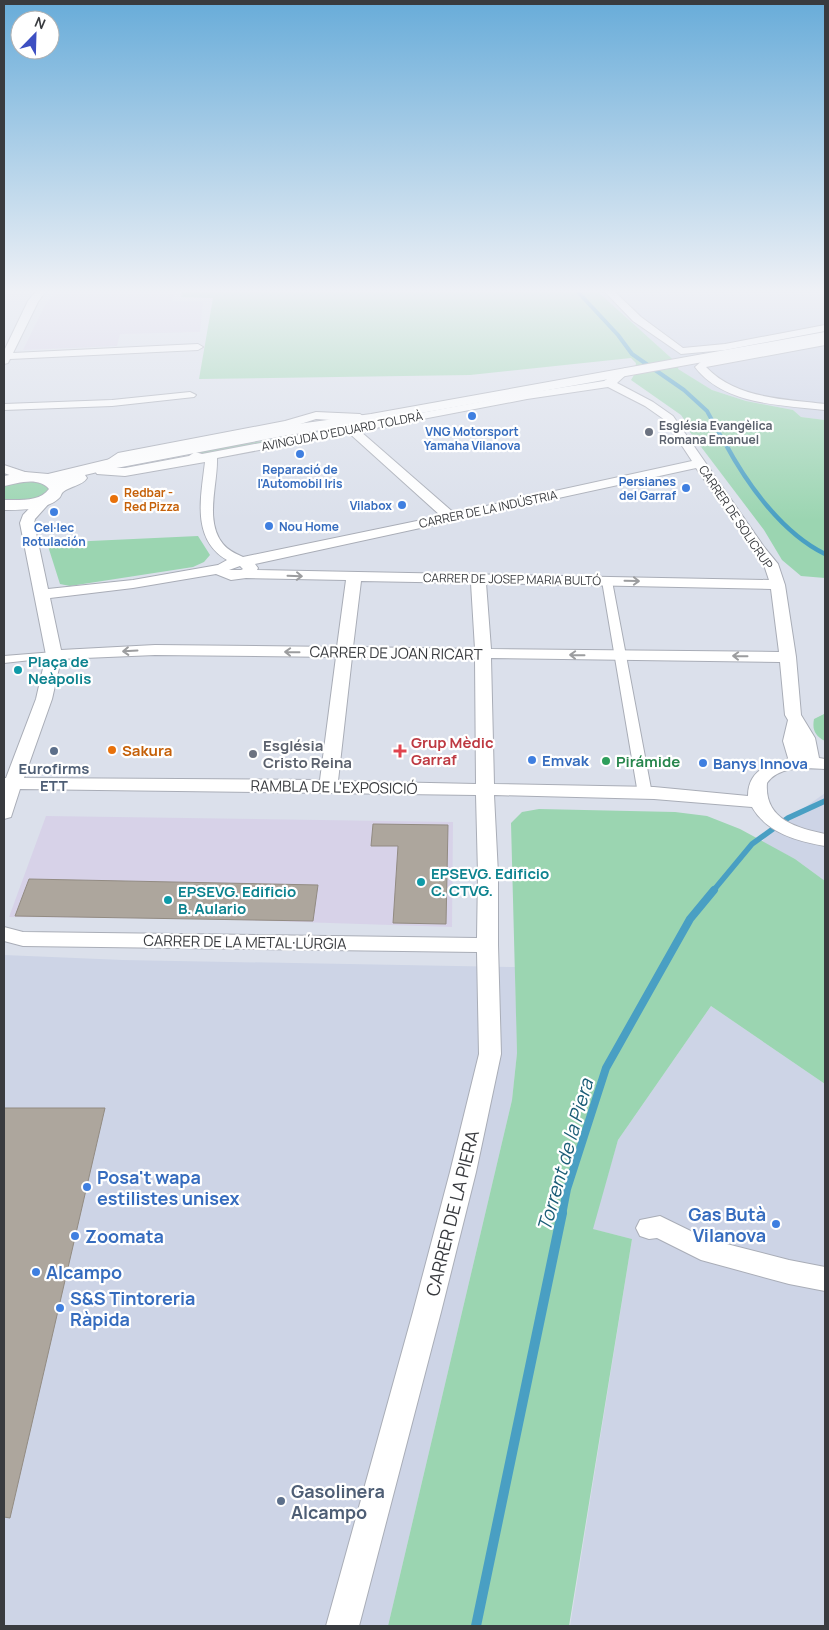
<svg xmlns="http://www.w3.org/2000/svg" width="829" height="1630" font-family="Manrope,sans-serif">
<style>
.built{fill:#cdd4e6}
.education{fill:#d7d2e8}
.green{fill:#9bd5b1}
.lines{fill:none;stroke-linecap:round;stroke-linejoin:round}
.stream-far4{stroke:#499fc3;stroke-width:4}
.stream-far3{stroke:#499fc3;stroke-width:4.5}
.stream-far2{stroke:#499fc3;stroke-width:5.5}
.stream-far1{stroke:#499fc3;stroke-width:8}
.stream{stroke:#499fc3;stroke-width:10}
.building{fill:#ada69d;stroke:#928b82}
.pedestrian-casing{stroke:#a9adb7;stroke-width:2}
.minor-casing{stroke:#a9adb7;stroke-width:2}
.tertiary-casing{stroke:#a9adb7;stroke-width:2}
.pedestrian{fill:#fff;fill-rule:evenodd}
.minor{fill:#fff;fill-rule:evenodd}
.tertiary{fill:#fff;fill-rule:evenodd}
.oneway{stroke:#9c9d9f}
.shop-dot{fill:#3f7fe0;stroke:#fff;stroke-width:2}
.worship-dot{fill:#6b7280;stroke:#fff;stroke-width:2}
.food-dot{fill:#e8710a;stroke:#fff;stroke-width:2}
.culture-dot{fill:#0f9aa8;stroke:#fff;stroke-width:2}
.service-dot{fill:#5c6f8a;stroke:#fff;stroke-width:2}
.health-dot{fill:#e0444e;stroke:#fff;stroke-width:2}
.leisure-dot{fill:#2e9e5b;stroke:#fff;stroke-width:2}
.labels{text-anchor:middle;dominant-baseline:central;stroke-width:4.5;stroke-linejoin:round;paint-order:stroke}
.far-worship-label{font-size:12px;font-weight:bold;fill:#5b616d;stroke:#fff;text-anchor:start}
.far-street-label{font-size:12px;fill:#393b3f;stroke:#fff}
.far-shop-label{font-size:12px;font-weight:bold;fill:#366cbe;stroke:#fff}
.far-food-label{font-size:12px;font-weight:bold;fill:#c56008;stroke:#fff;text-anchor:start}
.street-label{font-size:15px;fill:#393b3f;stroke:#fff}
.culture-label{font-size:15px;font-weight:bold;fill:#0d838f;stroke:#fff;text-anchor:start}
.health-label{font-size:15px;font-weight:bold;fill:#be3a42;stroke:#fff;text-anchor:start}
.worship-label{font-size:15px;font-weight:bold;fill:#5b616d;stroke:#fff;text-anchor:start}
.food-label{font-size:15px;font-weight:bold;fill:#c56008;stroke:#fff;text-anchor:start}
.shop-label{font-size:15px;font-weight:bold;fill:#366cbe;stroke:#fff;text-anchor:start}
.leisure-label{font-size:15px;font-weight:bold;fill:#27864d;stroke:#fff;text-anchor:start}
.service-label{font-size:15px;font-weight:bold;fill:#4e5e75;stroke:#fff}
.near-shop-label{font-size:18px;font-weight:bold;fill:#366cbe;stroke:#fff;text-anchor:start}
.near-street-label{font-size:18px;fill:#393b3f;stroke:#fff}
.near-service-label{font-size:18px;font-weight:bold;fill:#4e5e75;stroke:#fff;text-anchor:start}
.near-water-label{font-size:19px;font-style:italic;fill:#1a5c76;stroke:#fff}
</style>
<rect width="100%" height="100%" fill="#dbe0eb"/>
<path class="built" d="M 598,292 L 825,292 L 825,420 L 801,417 L 793,410 L 746,401 L 712,390 L 677,369 L 679,365 Z
M 825,793 L 825,881 L 795,859 L 762,842 L 769,833 Z
M 4,955 L 123,960 L 515,967 L 517,1053 L 512,1100 L 388,1626 L 4,1626 Z
M 711,1006 L 825,1084 L 825,1626 L 570,1626 L 632,1239 L 592,1229 L 618,1140 Z"/>
<path class="education" d="M 55,292 L 175,292 L 171,302 L 203,302 L 200,332 L 120,334 L 117,346 L 23,350 L 45,305 Z
M 46,816 L 453,822 L 452,927 L 211,919 L 9,917 Z"/>
<path class="green" d="M 182,292 L 598,292 L 679,365 L 678,369 L 712,390 L 746,401 L 793,410 L 801,417 L 825,420 L 825,578 L 801,576 L 782,560 L 764,530 L 683,423 L 686,422 L 681,415 L 631,380 L 634,375 L 636,363 L 631,358 L 470,375 L 199,379 L 213,298 L 181,297 Z
M 612,376 L 610,380 L 200,455 L 187,453 L 294,436 Z
M 36,481 L 49,487 L 48,492 C 36,501 18,504 4,500 L 4,486 L 13,482 Z
M 198,536 L 210,555 L 204,562 L 193,567 L 70,586 L 60,584 L 47,543 Z
M 824,710 L 825,710 L 825,741 C 815,736 812,730 814,719 L 824,714 Z
M 539,809 L 675,812 L 707,816 L 740,829 L 795,859 L 825,881 L 825,1084 L 711,1006 L 618,1140 L 593,1229 L 632,1239 L 569,1626 L 388,1626 L 512,1100 L 517,1053 L 511,823 L 522,812 Z"/>
<g class="lines">
<path class="stream-far4" d="M 578,292 L 618,335 L 632,354 L 684,390 L 707,411 L 725,444"/>
<path class="stream-far3" d="M 725,443 C 747,484 782,533 825,554"/>
<path class="stream-far2" d="M 713,891 L 752,844 L 788,818 L 825,801"/>
<path class="stream-far1" d="M 562,1215 L 567,1189 L 606,1068 L 690,919 L 714,890"/>
<path class="stream" d="M 476,1626 L 562,1213"/>
</g>
<path class="building" d="M 373,824 L 448,825 L 446,924 L 393,923 L 398,846 L 371,846 Z
M 29,879 L 318,885 L 313,921 L 15,916 Z
M 4,1108 L 105,1108 L 10,1518 L 4,1517 Z"/>
<g class="lines">
<defs>
<path id="pedestrian" d="M 607,578 L 612,581 L 652,794 L 645,798 L 638,794 L 602,581 Z
M 54,652 L 60,655 L 58,657 L 4,663 L 4,656 Z"/>
<path id="minor" d="M 35,292 L 45,292 L 38,302 L 13,353 L 198,344 L 203,347 L 198,350 L 10,359 L 8,363 L 4,364 L 4,351 L 28,301 Z
M 605,292 L 615,292 L 641,317 L 683,348 L 725,344 L 825,325 L 825,331 L 725,350 L 681,354 L 633,321 Z
M 825,339 L 825,345 L 706,367 C 736,399 785,399 825,404 L 825,410 C 781,405 724,405 695,367 L 704,359 L 719,358 Z
M 625,368 L 630,371 L 617,383 L 653,402 L 673,416 L 764,547 L 778,564 L 785,585 L 796,657 L 801,715 L 815,738 L 819,758 L 825,759 L 825,769 C 807,768 779,765 767,783 C 764,819 796,828 825,834 L 825,846 C 797,841 767,833 752,807 L 654,799 L 494,795 L 498,874 L 498,945 L 501,1054 L 476,1172 L 441,1312 L 359,1626 L 326,1626 L 413,1312 L 450,1172 L 479,1054 L 477,952 L 23,946 L 4,941 L 4,927 L 23,932 L 477,938 L 478,874 L 476,795 L 20,789 L 11,817 L 4,819 L 4,778 L 6,778 L 36,699 L 46,655 L 20,523 L 23,515 L 41,496 L 51,496 L 53,499 L 35,519 L 34,523 L 48,589 L 133,580 L 218,565 L 227,560 C 191,539 201,497 205,462 L 125,476 L 97,474 L 95,471 L 97,468 L 101,467 L 100,465 L 118,453 L 285,421 L 316,412 L 360,414 L 366,418 L 360,422 L 316,419 L 288,428 L 126,459 L 111,468 L 125,468 L 189,456 L 195,452 L 202,454 L 527,393 L 604,381 ZM 608,387 L 645,406 L 665,420 L 692,461 L 454,513 L 360,431 L 527,399 ZM 349,433 L 441,516 L 243,557 C 236,554 228,550 223,544 C 204,521 218,484 217,458 ZM 696,468 L 764,565 L 769,580 L 257,570 L 258,568 L 255,564 ZM 240,566 L 243,569 L 241,570 L 229,570 ZM 216,574 L 231,580 L 246,578 L 346,580 L 337,647 L 155,645 L 61,650 L 50,598 L 133,588 ZM 361,581 L 471,583 L 475,649 L 353,647 ZM 486,583 L 771,589 L 779,652 L 491,649 ZM 155,655 L 336,657 L 320,780 L 24,778 L 52,699 L 61,659 ZM 352,657 L 475,658 L 476,784 L 338,781 ZM 491,658 L 780,662 L 785,715 L 788,720 L 783,741 L 788,758 L 787,760 C 766,764 748,772 748,796 L 654,787 L 494,784 Z
M 190,392 L 196,395 L 194,397 L 112,406 L 4,410 L 4,404 L 112,400 Z
M 4,465 L 31,474 L 32,477 L 26,481 L 4,473 Z
M 660,1216 L 707,1239 L 789,1260 L 825,1267 L 825,1291 L 789,1284 L 701,1260 L 657,1238 L 649,1239 L 640,1236 L 636,1228 L 640,1220 Z"/>
<path id="tertiary" d="M 825,332 L 825,340 L 371,422 L 283,436 L 106,470 L 85,475 L 87,478 C 82,486 70,486 63,492 C 60,495 62,496 58,499 C 46,510 20,510 4,510 L 4,500 C 18,500 40,502 49,489 C 39,476 17,483 4,486 L 4,476 L 25,472 L 48,474 L 106,460 L 283,426 L 371,414 Z"/>
</defs>
<use href="#pedestrian" class="pedestrian-casing"/>
<use href="#minor" class="minor-casing"/>
<use href="#tertiary" class="tertiary-casing"/>
<use href="#pedestrian" class="pedestrian"/>
<use href="#minor" class="minor"/>
<use href="#tertiary" class="tertiary"/>
</g>
<defs><path id="oneway-shaft" d="M-6 0H5M1.5-3L5.5 0L1.5 3" fill="none" stroke-width="1.6" stroke-linecap="round" stroke-linejoin="round" transform="scale(1.25)"/></defs>
<g class="oneway">
<use href="#oneway-shaft" transform="translate(295 576) rotate(2)"/>
<use href="#oneway-shaft" transform="translate(632 581) rotate(1)"/>
<use href="#oneway-shaft" transform="translate(130 651) rotate(177)"/>
<use href="#oneway-shaft" transform="translate(292 652) rotate(-179)"/>
<use href="#oneway-shaft" transform="translate(577 655) rotate(-179)"/>
<use href="#oneway-shaft" transform="translate(740 656) rotate(-179)"/>
</g>
<linearGradient id="sky" x2="0" y2="1"><stop stop-color="#68acd9"/><stop offset="0.56" stop-color="#eff1f6"/><stop offset="1" stop-color="#eff1f6" stop-opacity="0"/></linearGradient>
<rect width="829" height="520" fill="url(#sky)"/>
<g class="shop-dot">
<circle cx="472" cy="416" r="5"/>
<circle cx="300" cy="454" r="5"/>
<circle cx="686" cy="488" r="5"/>
<circle cx="402" cy="505" r="5"/>
<circle cx="54" cy="512" r="5"/>
<circle cx="269" cy="526" r="5"/>
<circle cx="532" cy="760" r="5"/>
<circle cx="703" cy="763" r="5"/>
<circle cx="87" cy="1187" r="5"/>
<circle cx="776" cy="1224" r="5"/>
<circle cx="75" cy="1236" r="5"/>
<circle cx="36" cy="1272" r="5"/>
<circle cx="60" cy="1308" r="5"/>
</g>
<g class="worship-dot">
<circle cx="649" cy="432" r="5"/>
<circle cx="253" cy="754" r="5"/>
</g>
<g class="food-dot">
<circle cx="114" cy="499" r="5"/>
<circle cx="112" cy="750" r="5"/>
</g>
<g class="culture-dot">
<circle cx="18" cy="670" r="5"/>
<circle cx="421" cy="882" r="5"/>
<circle cx="168" cy="900" r="5"/>
</g>
<g class="service-dot">
<circle cx="54" cy="751" r="5"/>
<circle cx="281" cy="1501" r="5"/>
</g>
<path class="health-dot" d="M397.5 743.5h5v5h5v5h-5v5h-5v-5h-5v-5h5z"/>
<circle class="leisure-dot" cx="606" cy="761" r="5"/>
<g class="labels">
<g class="far-worship-label">
<text x="659" y="425">Església Evangèlica<tspan x="659" dy="14">Romana Emanuel</tspan></text>
</g>
<g class="far-street-label">
<text transform="translate(342 431) rotate(-11)">AVINGUDA D'EDUARD TOLDRÀ</text>
<text transform="translate(488 509) rotate(-12)">CARRER DE LA INDÚSTRIA</text>
<text transform="translate(736 517) rotate(56)">CARRER DE SOLICRUP</text>
<text transform="translate(512 579) rotate(1)">CARRER DE JOSEP MARIA BULTÓ</text>
</g>
<g class="far-shop-label">
<text x="472" y="431">VNG Motorsport<tspan x="472" dy="14">Yamaha Vilanova</tspan></text>
<text x="300" y="469">Reparació de<tspan x="300" dy="14">l'Automobil Iris</tspan></text>
<text x="676" y="481" text-anchor="end">Persianes<tspan x="676" dy="14">del Garraf</tspan></text>
<text x="392" y="505" text-anchor="end">Vilabox</text>
<text x="279" y="526" text-anchor="start">Nou Home</text>
<text x="54" y="527">Cel·lec<tspan x="54" dy="14">Rotulación</tspan></text>
</g>
<g class="far-food-label">
<text x="124" y="492">Redbar -<tspan x="124" dy="14">Red Pizza</tspan></text>
</g>
<g class="street-label">
<text transform="translate(396 653) rotate(1)">CARRER DE JOAN RICART</text>
<text transform="translate(334 787) rotate(1)">RAMBLA DE L'EXPOSICIÓ</text>
<text transform="translate(245 942) rotate(1)">CARRER DE LA METAL·LÚRGIA</text>
</g>
<g class="culture-label">
<text x="28" y="661">Plaça de<tspan x="28" dy="17">Neàpolis</tspan></text>
<text x="431" y="873">EPSEVG. Edificio<tspan x="431" dy="17">C. CTVG.</tspan></text>
<text x="178" y="891">EPSEVG. Edificio<tspan x="178" dy="17">B. Aulario</tspan></text>
</g>
<g class="health-label">
<text x="411" y="742">Grup Mèdic<tspan x="411" dy="17">Garraf</tspan></text>
</g>
<g class="worship-label">
<text x="263" y="745">Església<tspan x="263" dy="17">Cristo Reina</tspan></text>
</g>
<g class="food-label">
<text x="122" y="750">Sakura</text>
</g>
<g class="shop-label">
<text x="542" y="760">Emvak</text>
<text x="713" y="763">Banys Innova</text>
</g>
<g class="leisure-label">
<text x="616" y="761">Pirámide</text>
</g>
<g class="service-label">
<text x="54" y="768">Eurofirms<tspan x="54" dy="17">ETT</tspan></text>
</g>
<g class="near-shop-label">
<text x="97" y="1177">Posa't wapa<tspan x="97" dy="21">estilistes unisex</tspan></text>
<text x="766" y="1214" text-anchor="end">Gas Butà<tspan x="766" dy="21">Vilanova</tspan></text>
<text x="85" y="1236">Zoomata</text>
<text x="46" y="1272">Alcampo</text>
<text x="70" y="1298">S&amp;S Tintoreria<tspan x="70" dy="21">Ràpida</tspan></text>
</g>
<g class="near-street-label">
<text transform="translate(452 1213) rotate(-76)">CARRER DE LA PIERA</text>
</g>
<g class="near-service-label">
<text x="291" y="1491">Gasolinera<tspan x="291" dy="21">Alcampo</tspan></text>
</g>
<g class="near-water-label">
<text transform="translate(565 1155) rotate(-74)">Torrent de la Piera</text>
</g>
</g>
<rect width="829" height="1630" fill="none" stroke="#393b3f" stroke-width="10"/>
<g transform="translate(35 35) rotate(23)"><circle r="24" fill="#ffffff" stroke="#b0b1b2"/>
<path d="M0-4L9 19L0 12L-9 19Z" fill="#3d4fc2"/>
<text y="-8" font-size="14" font-weight="bold" text-anchor="middle" fill="#393b3f">N</text>
</g>
</svg>
